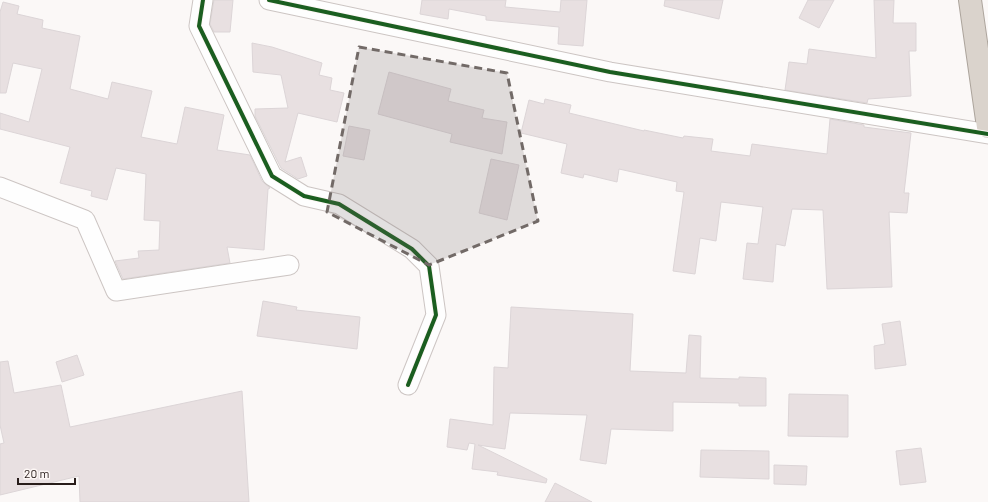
<svg xmlns="http://www.w3.org/2000/svg" width="988" height="502" font-family="Barlow,sans-serif">
<style>
.building{fill:#e8e0e1;stroke:#dcd5d7}
.lines{fill:none;stroke-linecap:round;stroke-linejoin:round}
.street-casing{stroke:#ccc5c3;stroke-width:21}
.highway-casing{stroke:#aca49c;stroke-width:24}
.street{stroke:#fefefe;stroke-width:19}
.highway{stroke:#dad3cc;stroke-width:22}
.cycleway-casing{stroke:#fdf7f5;stroke-width:6}
.cycleway{stroke:#1b5e20;stroke-width:4}
.marked{fill:#726a67;fill-opacity:0.2;stroke:#726a67;stroke-width:3;stroke-dasharray:8 5;stroke-linejoin:round}
</style>
<rect width="100%" height="100%" fill="#fbf8f7"/>
<path class="building" d="M 214,0 L 233,0 L 230,32 L 214,32 L 210,24 Z
M 422,0 L 506,0 L 505,7 L 560,12 L 561,0 L 587,0 L 583,46 L 558,44 L 559,27 L 486,20 L 486,16 L 449,9 L 448,19 L 420,14 Z
M 665,0 L 723,0 L 719,19 L 664,6 Z
M 808,0 L 834,0 L 819,28 L 799,18 Z
M 874,0 L 894,0 L 893,23 L 916,23 L 916,51 L 909,51 L 911,96 L 868,99 L 867,103 L 785,90 L 789,62 L 807,64 L 809,49 L 876,58 Z
M 3,2 L 19,6 L 17,14 L 43,20 L 42,28 L 80,36 L 70,89 L 108,99 L 112,82 L 152,91 L 141,137 L 177,144 L 185,107 L 224,115 L 217,150 L 250,155 L 262,181 L 270,188 L 268,189 L 264,250 L 227,247 L 230,263 L 123,279 L 115,261 L 139,258 L 138,251 L 159,250 L 160,221 L 144,220 L 146,174 L 116,168 L 107,200 L 91,196 L 92,191 L 60,183 L 70,147 L 0,129 L 0,113 L 29,122 L 42,69 L 13,63 L 6,93 L 0,93 L 0,12 Z
M 252,43 L 272,47 L 322,63 L 319,75 L 332,78 L 330,90 L 344,93 L 337,122 L 298,113 L 285,162 L 301,157 L 307,176 L 298,179 L 281,168 L 255,116 L 255,109 L 288,108 L 281,75 L 253,72 Z
M 389,72 L 451,89 L 448,101 L 484,110 L 482,118 L 507,122 L 502,154 L 450,142 L 452,134 L 378,114 Z
M 545,99 L 571,105 L 569,113 L 644,131 L 644,130 L 683,138 L 684,136 L 713,139 L 711,151 L 750,156 L 752,144 L 827,154 L 830,119 L 864,125 L 864,127 L 911,133 L 904,193 L 909,193 L 907,213 L 889,212 L 892,287 L 827,289 L 823,210 L 792,209 L 785,246 L 776,244 L 773,282 L 743,279 L 747,243 L 758,244 L 763,207 L 721,202 L 716,241 L 700,238 L 695,274 L 673,271 L 684,192 L 676,191 L 677,182 L 619,169 L 617,182 L 584,174 L 583,178 L 561,173 L 567,144 L 521,133 L 529,100 L 544,104 Z
M 349,126 L 370,130 L 364,160 L 343,156 Z
M 491,159 L 519,165 L 507,220 L 479,213 Z
M 263,301 L 297,307 L 296,310 L 360,317 L 357,349 L 257,336 Z
M 511,307 L 633,314 L 630,371 L 686,373 L 689,335 L 701,336 L 700,378 L 739,379 L 739,377 L 766,378 L 766,406 L 739,406 L 739,403 L 673,402 L 673,431 L 611,429 L 606,464 L 580,460 L 587,415 L 510,413 L 505,449 L 478,445 L 547,479 L 546,483 L 497,475 L 498,472 L 472,469 L 475,444 L 469,443 L 467,450 L 447,447 L 450,419 L 493,425 L 494,367 L 508,368 Z
M 900,321 L 906,365 L 875,369 L 874,346 L 885,344 L 882,324 Z
M 77,355 L 84,375 L 62,382 L 56,362 Z
M 8,361 L 14,393 L 61,385 L 70,427 L 242,391 L 249,502 L 80,502 L 79,476 L 0,495 L 0,444 L 4,443 L 0,425 L 0,362 Z
M 789,394 L 848,395 L 848,437 L 788,436 Z
M 921,448 L 926,482 L 900,485 L 896,451 Z
M 701,450 L 769,451 L 769,479 L 700,477 Z
M 774,465 L 807,466 L 806,485 L 774,484 Z
M 555,483 L 592,502 L 545,502 Z"/>
<g class="lines">
<defs>
<path id="street" d="M 203,0 L 199,26 L 272,176 L 304,196 L 339,204 L 412,249 L 429,266 L 436,315 L 408,385
M 269,0 L 610,72 L 988,134
M 0,187 L 85,220 L 116,291 L 289,265"/>
<path id="highway" d="M 970,0 L 988,127"/>
</defs>
<use href="#street" class="street-casing"/>
<use href="#highway" class="highway-casing"/>
<use href="#street" class="street"/>
<use href="#highway" class="highway"/>
<defs>
<path id="cycleway" d="M 203,0 L 199,26 L 272,176 L 304,196 L 339,204 L 412,249 L 429,266 L 436,315 L 408,385
M 269,0 L 610,72 L 988,134"/>
</defs>
<use href="#cycleway" class="cycleway-casing"/>
<use href="#cycleway" class="cycleway"/>
</g>
<path class="marked" d="M 359,47 L 507,73 L 538,221 L 429,265 L 327,212 Z"/>
<path d="M18 478v6h57v-6" fill="none" stroke="#281d1a" stroke-width="2"/>
<text x="24" y="478" font-size="12" fill="#281d1a" stroke="#fdf7f5" stroke-width="3" paint-order="stroke">20 m</text>
</svg>
